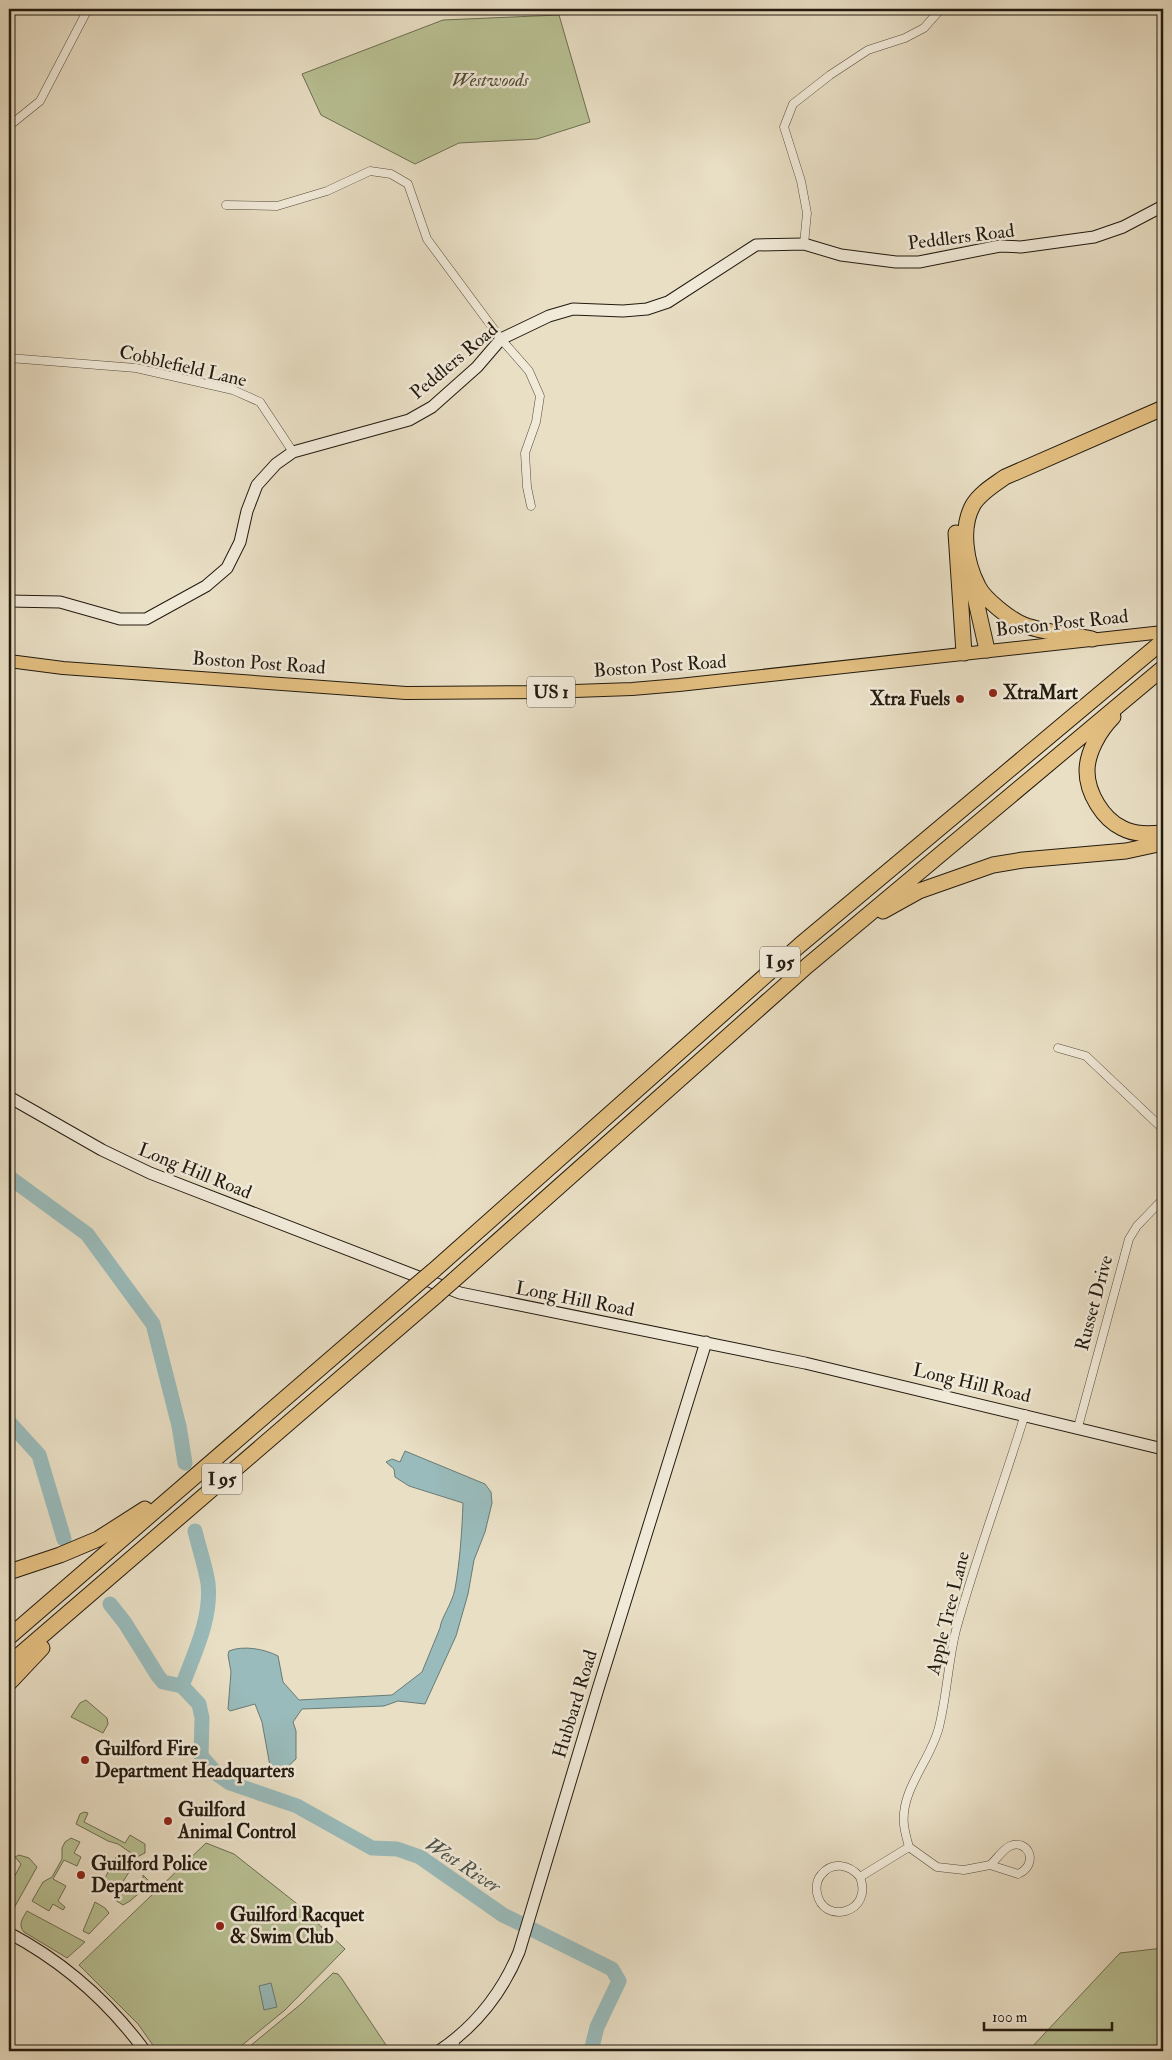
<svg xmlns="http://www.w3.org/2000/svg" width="1172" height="2060" font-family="'IM FELL Double Pica',serif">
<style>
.green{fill:#b8c194;stroke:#6d6e52}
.water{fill:#9bb;stroke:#697b76}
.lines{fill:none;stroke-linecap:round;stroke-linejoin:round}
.river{stroke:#9bb;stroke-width:15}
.street-casing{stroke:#544b3c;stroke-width:9}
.secondary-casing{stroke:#221a0f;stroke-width:13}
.primary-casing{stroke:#221a0f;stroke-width:14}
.highway-casing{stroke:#221a0f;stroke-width:17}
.street{stroke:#f1ead9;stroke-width:8}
.secondary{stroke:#f1ead9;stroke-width:11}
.primary{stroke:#e4c082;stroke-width:12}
.highway{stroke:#e4c082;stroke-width:15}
.highway-bridge-casing{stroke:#221a0f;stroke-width:17;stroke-linecap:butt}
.highway-bridge{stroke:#e4c082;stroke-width:15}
.poi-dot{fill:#8f2418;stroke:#f1ead9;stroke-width:2}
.labels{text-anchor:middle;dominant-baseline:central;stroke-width:5;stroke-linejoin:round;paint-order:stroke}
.shield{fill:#f1ead9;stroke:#60584c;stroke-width:1}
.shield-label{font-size:18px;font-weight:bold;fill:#221a0f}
.park-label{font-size:19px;font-style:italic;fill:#4f4c37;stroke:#f1ead9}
.street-label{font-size:19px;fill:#221a0f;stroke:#f1ead9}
.poi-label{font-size:19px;font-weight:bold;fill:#221a0f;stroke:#f1ead9;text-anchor:start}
.water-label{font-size:20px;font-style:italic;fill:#4c524b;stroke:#f1ead9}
</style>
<rect width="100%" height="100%" fill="#e9dfc5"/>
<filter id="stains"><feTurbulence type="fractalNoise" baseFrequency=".004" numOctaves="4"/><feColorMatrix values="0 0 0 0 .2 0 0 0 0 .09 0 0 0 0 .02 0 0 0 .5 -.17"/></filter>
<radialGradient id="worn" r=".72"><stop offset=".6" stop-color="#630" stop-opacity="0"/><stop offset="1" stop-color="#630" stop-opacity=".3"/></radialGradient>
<path class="green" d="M 559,15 L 590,122 L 537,139 L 459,143 L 415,164 L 321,115 L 302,74 L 443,20 Z
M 86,1700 L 107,1718 L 108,1724 L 103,1733 L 71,1717 L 80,1703 Z
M 84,1812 L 88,1813 L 84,1822 L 125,1843 L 130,1835 L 145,1844 L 145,1853 L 137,1857 L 118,1844 L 108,1841 L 76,1824 L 80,1814 Z
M 71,1838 L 80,1842 L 74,1853 L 81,1857 L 77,1866 L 64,1860 L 53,1879 L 66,1886 L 58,1901 L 65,1907 L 63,1910 L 53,1904 L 49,1911 L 32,1901 L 43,1882 L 52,1877 L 62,1859 L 62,1848 L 65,1842 Z
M 206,1843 L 234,1854 L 296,1903 L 345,1949 L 285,2010 L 235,2051 L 157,2051 L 138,2024 L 79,1965 Z
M 19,1855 L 29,1858 L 37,1867 L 9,1917 L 9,1887 L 21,1864 L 15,1857 Z
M 116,1857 L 128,1864 L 131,1869 L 119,1888 L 104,1880 Z
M 143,1875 L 151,1883 L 130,1901 L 123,1905 L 112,1898 L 117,1890 L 122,1891 L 128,1888 L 136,1891 L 141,1886 L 140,1883 L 143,1882 Z
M 95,1902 L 105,1908 L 109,1913 L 89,1934 L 83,1931 Z
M 27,1911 L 85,1942 L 67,1958 L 24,1932 C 18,1925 22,1919 27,1911 Z
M 1163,1948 L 1163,2034 L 1160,2051 L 1005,2051 L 1030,2049 L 1120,1953 Z
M 333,1973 L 338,1974 L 342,1979 L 390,2051 L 244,2051 L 301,2004 Z"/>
<path class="water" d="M 405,1451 L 485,1484 L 491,1492 L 492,1503 L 485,1532 L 474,1560 L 468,1594 L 456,1636 L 425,1704 L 398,1701 L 384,1706 L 302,1709 L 293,1722 L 296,1731 L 296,1759 L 285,1769 L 270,1766 L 262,1722 L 255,1704 L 230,1711 L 228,1709 L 231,1672 L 228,1655 L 229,1651 C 243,1645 265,1649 278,1656 L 283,1682 L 299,1700 L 392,1695 L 422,1672 L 440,1628 C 441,1618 452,1604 455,1589 C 460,1561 462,1531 463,1503 L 409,1486 L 395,1477 L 394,1469 L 386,1462 L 392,1459 L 400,1462 Z
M 271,1983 L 277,2007 L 264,2010 L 259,1986 Z"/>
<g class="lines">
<path class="river" d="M 9,1177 L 87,1234 L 153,1324 L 179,1426 L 185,1463
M 9,1422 L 39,1455 L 64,1539
M 110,1604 L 125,1623 L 158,1676 L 163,1682 L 182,1686
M 182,1686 L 199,1704 L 202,1718 L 201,1756 L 217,1774 L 230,1783 L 297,1806 L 372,1848 L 397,1849 L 420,1857 L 503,1915 L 612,1969 L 619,1981 L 597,2027 L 591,2051
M 182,1686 C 194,1654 212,1618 208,1583 C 205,1565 199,1548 195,1531"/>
<defs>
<path id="street" d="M 9,126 L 40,101 L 88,9
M 226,205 L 277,206 L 327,191 L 370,171 L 391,174 L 408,184 L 427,239 L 501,339 L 529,371 L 540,396 L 536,422 L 525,453 L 527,487 L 531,506
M 804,244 L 807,213 L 801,181 L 784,127 L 793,104 L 830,75 L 868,50 L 905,38 L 924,28 L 939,11
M 9,358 L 136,368 L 233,390 L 260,402 L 293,452
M 1058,1048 L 1086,1056 L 1163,1129
M 1078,1427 L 1129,1239 L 1137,1226 L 1163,1199
M 909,1847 L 937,1867 L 964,1870 L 990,1865 L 1018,1874 C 1040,1864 1028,1838 1010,1846 C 1003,1849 996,1860 990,1865
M 860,1877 C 874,1913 823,1926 817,1893 C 816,1887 816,1881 821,1875 C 832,1861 849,1864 860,1877 L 909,1847 C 907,1840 905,1833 904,1825 C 900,1790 931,1760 939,1727 C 947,1695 948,1662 956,1630 C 976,1557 1003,1486 1025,1414
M 453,2042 L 459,2051"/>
<path id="secondary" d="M 9,601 L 60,602 L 120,619 L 146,619 L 206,586 L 227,568 L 240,542 L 247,511 L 257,485 L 276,464 L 293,452 L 409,420 L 432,407 L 477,367 L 501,339 L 549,316 L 573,309 L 623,311 L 647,309 L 668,302 L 756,245 L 804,244 L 841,255 L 896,262 L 919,262 L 1000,246 L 1021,247 L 1094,237 L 1123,227 L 1163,206
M 9,1097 L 102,1150 L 150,1173 L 460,1293 L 805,1363 L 1163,1449
M 9,1933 C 64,1962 108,2001 145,2051
M 439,2051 C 476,2026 502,1993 519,1952 L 598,1689 L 706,1342"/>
<path id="primary" d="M 9,661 L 63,668 L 406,693 L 546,692 L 632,689 L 679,685 L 1163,632"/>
<path id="highway" d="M 956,533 L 964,653
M 971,579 L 987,650
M 1092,639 C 1070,634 1045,633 1024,625 C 1011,620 984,599 978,586 C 966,563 960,528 973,505 C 980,493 994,485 1005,477 L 1163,408
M 1113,717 C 1100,730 1087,752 1087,771 C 1087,793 1103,819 1122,828 C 1135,835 1149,834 1163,833
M 883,911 L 919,891 L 993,865 L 1023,860 L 1126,851 L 1163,843
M 433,1271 L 800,945 L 1163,641
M 454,1280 L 807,966 L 1163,668
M 9,1572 L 60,1555 L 98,1539 L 145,1509
M 9,1637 L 414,1287
M 9,1664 L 437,1295
M 9,1683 L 42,1648"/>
</defs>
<use href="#street" class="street-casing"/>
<use href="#secondary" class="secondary-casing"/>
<use href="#primary" class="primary-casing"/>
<use href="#highway" class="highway-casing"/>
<use href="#street" class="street"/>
<use href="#secondary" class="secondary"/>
<use href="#primary" class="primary"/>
<use href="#highway" class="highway"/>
<defs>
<path id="highway-bridge" d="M 414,1287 L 433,1271
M 437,1295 L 454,1280"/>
</defs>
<use href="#highway-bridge" class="highway-bridge-casing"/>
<use href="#highway-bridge" class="highway-bridge"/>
</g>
<g class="poi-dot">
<circle cx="993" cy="693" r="5"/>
<circle cx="960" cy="699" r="5"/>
<circle cx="85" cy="1760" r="5"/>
<circle cx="168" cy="1821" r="5"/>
<circle cx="81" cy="1875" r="5"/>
<circle cx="220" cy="1926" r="5"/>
</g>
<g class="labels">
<g class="shield">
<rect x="527" y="676.5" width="48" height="31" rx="4"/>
<rect x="760" y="946.5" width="40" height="31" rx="4"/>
<rect x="202" y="1463.5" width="40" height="31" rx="4"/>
</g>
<g class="shield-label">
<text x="551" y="692">US 1</text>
<text x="780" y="962">I 95</text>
<text x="222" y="1479">I 95</text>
</g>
<g class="park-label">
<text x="490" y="80">Westwoods</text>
</g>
<g class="street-label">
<text transform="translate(961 237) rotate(-7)">Peddlers Road</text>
<text transform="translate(454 361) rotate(-40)">Peddlers Road</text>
<text transform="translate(183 366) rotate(13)">Cobblefield Lane</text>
<text transform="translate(1062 623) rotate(-6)">Boston Post Road</text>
<text transform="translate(259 663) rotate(4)">Boston Post Road</text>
<text transform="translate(660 666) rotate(-4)">Boston Post Road</text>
<text transform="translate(195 1171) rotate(22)">Long Hill Road</text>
<text transform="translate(575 1299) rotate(11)">Long Hill Road</text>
<text transform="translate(1094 1303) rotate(-75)">Russet Drive</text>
<text transform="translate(972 1383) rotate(13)">Long Hill Road</text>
<text transform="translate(948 1613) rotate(-76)">Apple Tree Lane</text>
<text transform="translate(575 1704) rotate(-73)">Hubbard Road</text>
</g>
<g class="poi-label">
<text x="1003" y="693">XtraMart</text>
<text x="950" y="699" text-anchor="end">Xtra Fuels</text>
<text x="95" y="1749">Guilford Fire<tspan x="95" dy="22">Department Headquarters</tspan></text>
<text x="178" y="1810">Guilford<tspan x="178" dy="22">Animal Control</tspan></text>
<text x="91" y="1864">Guilford Police<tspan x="91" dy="22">Department</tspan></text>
<text x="230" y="1915">Guilford Racquet<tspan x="230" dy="22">&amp; Swim Club</tspan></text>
</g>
<g class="water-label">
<text transform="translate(463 1865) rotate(33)">West River</text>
</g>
</g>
<rect width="1172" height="2060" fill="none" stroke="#e9dfc5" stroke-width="30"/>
<rect x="10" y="10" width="1152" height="2040" fill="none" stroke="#221a0f" stroke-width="2.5"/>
<rect x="15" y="15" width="1142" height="2030" fill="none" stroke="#221a0f"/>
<path d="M984 2022v8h128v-8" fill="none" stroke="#221a0f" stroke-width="2.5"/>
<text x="992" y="2022" font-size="15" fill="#221a0f" stroke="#f1ead9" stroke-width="4" paint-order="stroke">100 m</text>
<rect width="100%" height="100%" filter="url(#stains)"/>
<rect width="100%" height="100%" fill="url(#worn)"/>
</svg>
